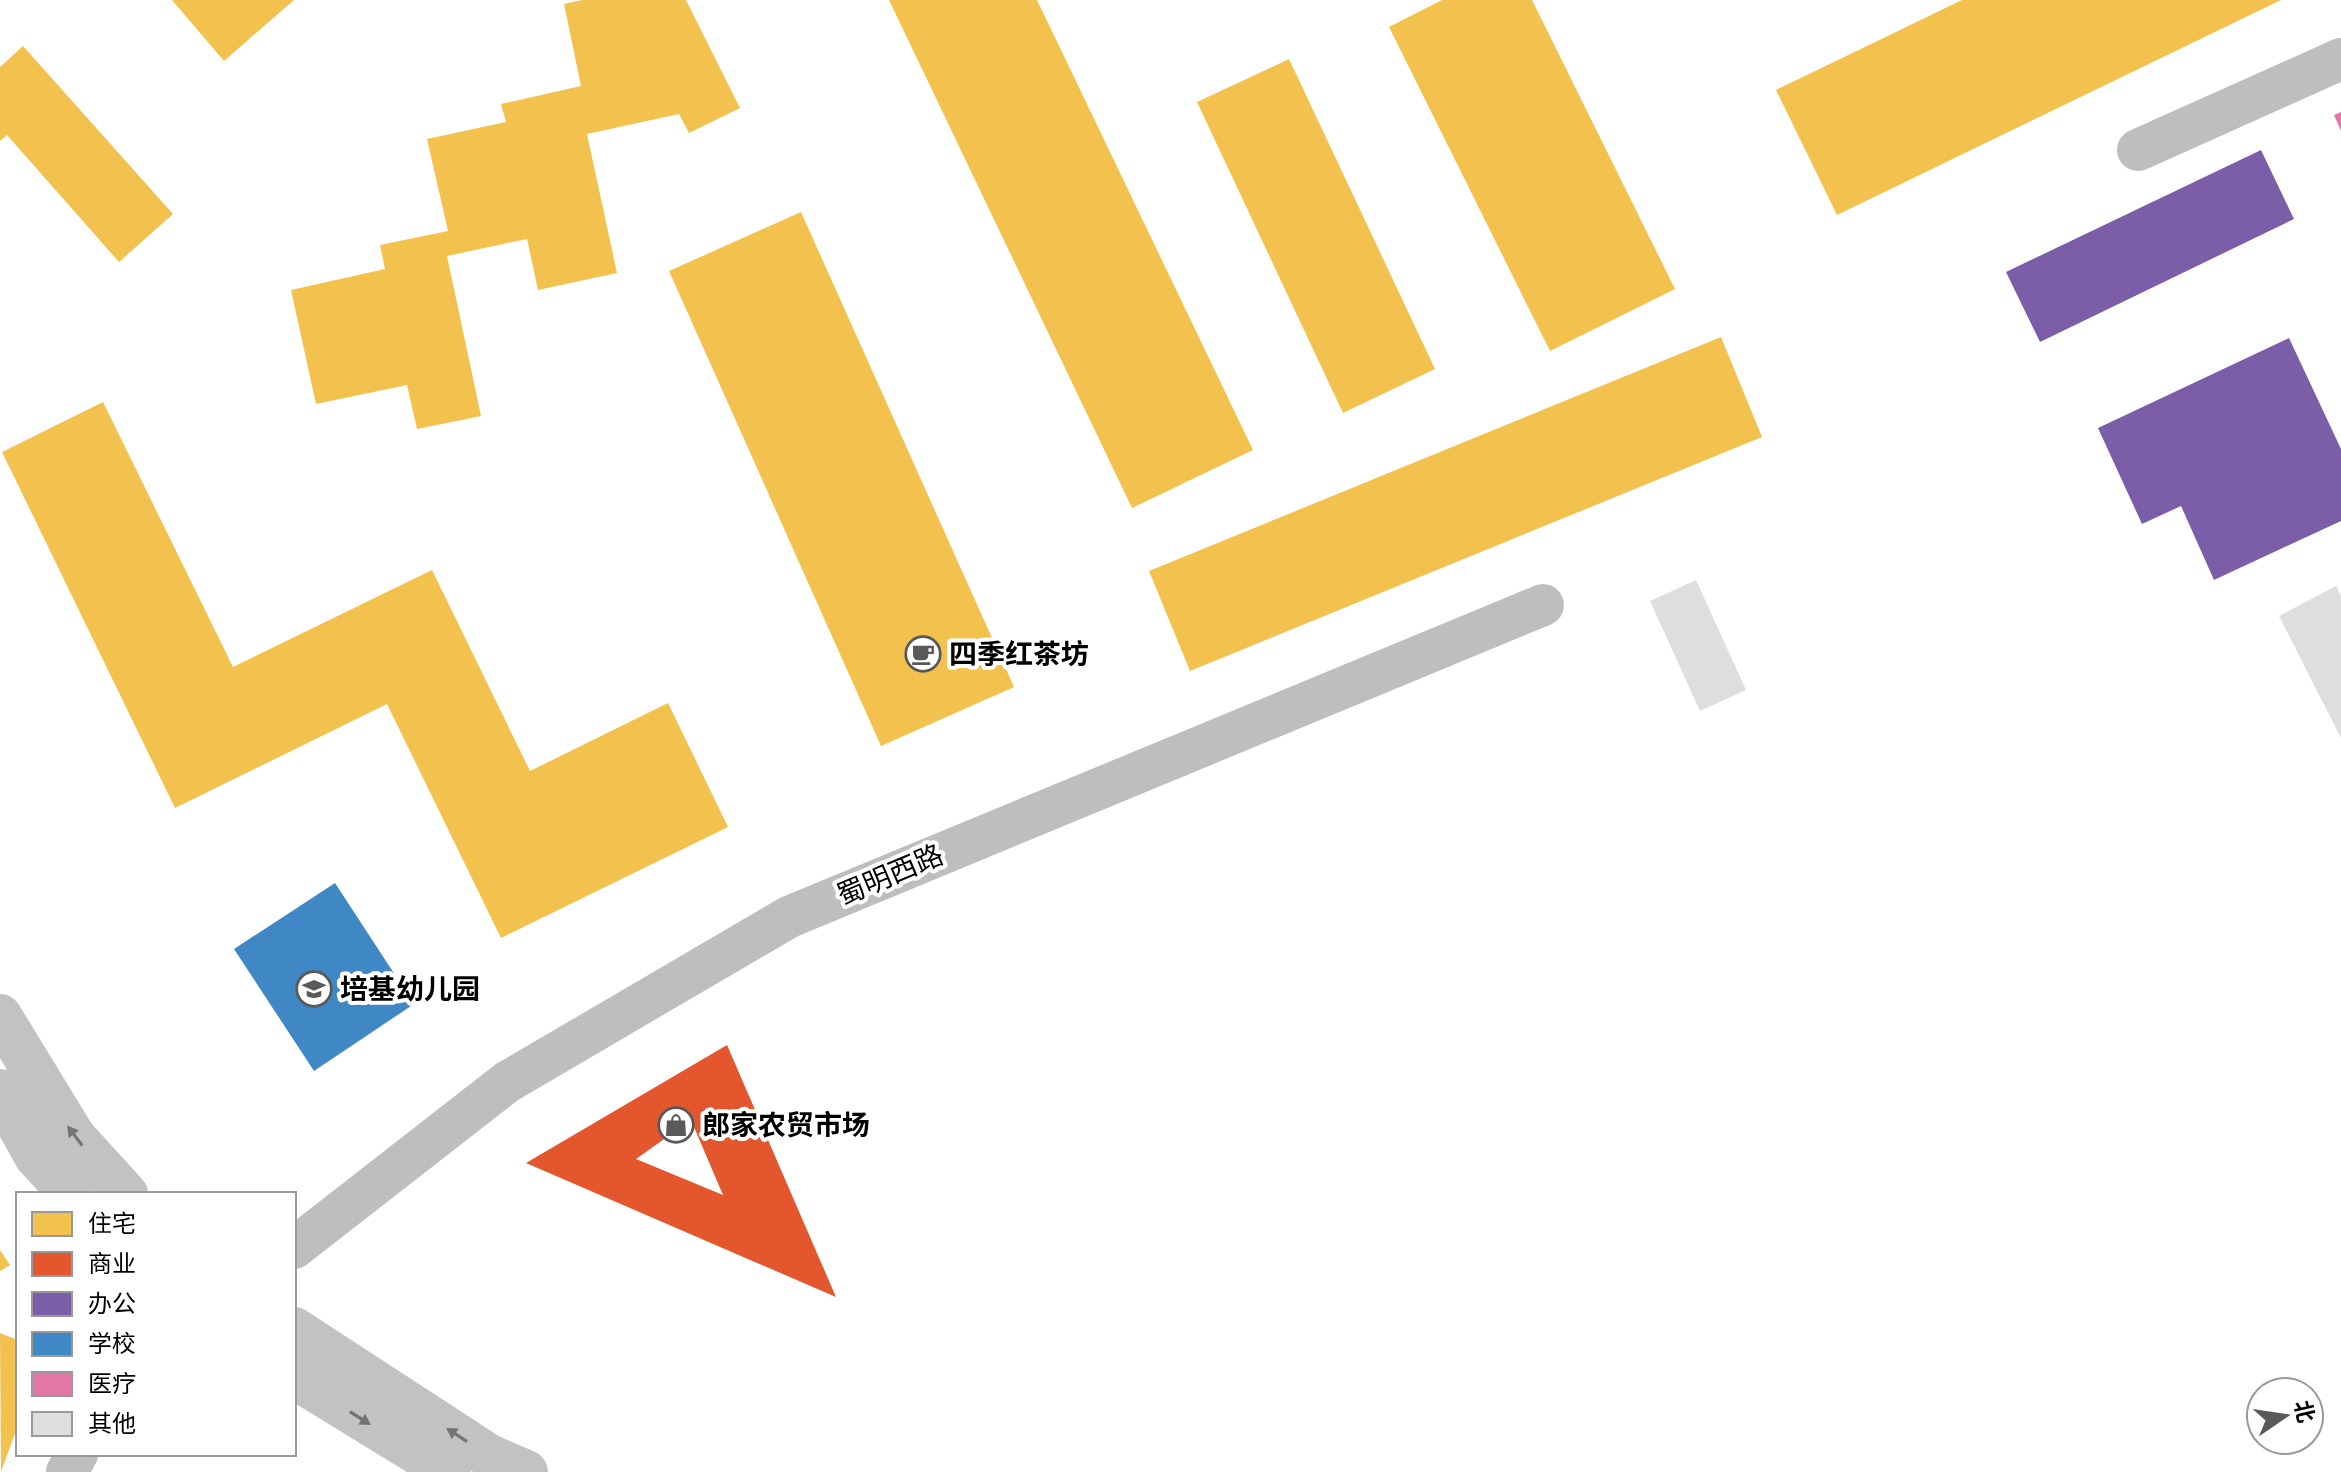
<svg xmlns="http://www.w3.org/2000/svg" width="2341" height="1472" font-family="Karla,'Noto Sans SC',sans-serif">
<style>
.homes{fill:#f2c14e}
.shops{fill:#e4572e;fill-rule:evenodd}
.offices{fill:#7b5ea7}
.schools{fill:#3f88c5}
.health{fill:#e377a8}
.building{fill:#dedede}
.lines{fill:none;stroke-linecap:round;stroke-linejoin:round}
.street{stroke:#bebebe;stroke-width:42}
.secondary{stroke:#c2c2c2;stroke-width:44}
.oneway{fill:#747474}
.labels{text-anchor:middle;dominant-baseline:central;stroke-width:8;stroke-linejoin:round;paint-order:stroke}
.poi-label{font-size:28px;font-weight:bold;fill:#000;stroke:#fff;text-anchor:start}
.street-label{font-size:28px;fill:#000;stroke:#fff}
</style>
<rect width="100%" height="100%" fill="#fff"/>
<path class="homes" d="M 172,0 L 294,0 L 224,61 Z
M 582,0 L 686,0 L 740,108 L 689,133 L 679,114 L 587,134 L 617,273 L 538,290 L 527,239 L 447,256 L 481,416 L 417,429 L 407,385 L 316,404 L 291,290 L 385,269 L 380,245 L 448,231 L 427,139 L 506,122 L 501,104 L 581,86 L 564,4 Z
M 889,0 L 1037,0 L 1253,450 L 1132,508 Z
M 1442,0 L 1532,0 L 1675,289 L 1550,351 L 1389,27 Z
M 1962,0 L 2281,0 L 1837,215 L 1776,90 Z
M 23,46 L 173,214 L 119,262 L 7,135 L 0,141 L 0,67 Z
M 1289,59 L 1435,369 L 1343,413 L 1197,102 Z
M 801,212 L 1014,687 L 881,746 L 669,271 Z
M 1721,337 L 1762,437 L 1190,671 L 1149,571 Z
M 103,402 L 233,667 L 432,570 L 530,771 L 668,703 L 728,827 L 501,938 L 387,704 L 175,808 L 2,452 Z
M 0,1250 L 10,1265 L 0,1271 Z
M 0,1333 L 18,1340 L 18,1425 L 1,1472 Z"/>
<path class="shops" d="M 727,1045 L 836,1297 L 526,1163 ZM 691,1120 L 723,1195 L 636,1159 Z"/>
<path class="offices" d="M 2261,150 L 2294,219 L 2040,342 L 2006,272 Z
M 2289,338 L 2341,449 L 2341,521 L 2214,580 L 2181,506 L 2142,524 L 2098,428 Z"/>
<path class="schools" d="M 335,883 L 414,1004 L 314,1071 L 234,949 Z"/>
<path class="health" d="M 2341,112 L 2341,131 L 2334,115 Z"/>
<path class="building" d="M 1696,580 L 1746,690 L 1700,711 L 1650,601 Z
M 2336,586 L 2341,596 L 2341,738 L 2279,616 Z"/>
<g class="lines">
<path class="street" d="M 2138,150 L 2341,59
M 294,1248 L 507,1082 L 789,917 L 1543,605
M 67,1472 L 77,1454"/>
<path class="secondary" d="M 0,1016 L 74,1137 L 126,1194
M 0,1091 L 36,1156 L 71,1194
M 294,1329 L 489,1456 L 526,1472
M 294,1377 L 449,1472"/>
</g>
<defs><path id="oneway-solid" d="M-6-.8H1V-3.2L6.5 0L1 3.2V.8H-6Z" transform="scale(2)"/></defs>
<g class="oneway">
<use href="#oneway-solid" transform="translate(75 1136) rotate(-127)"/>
<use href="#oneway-solid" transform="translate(360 1418) rotate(32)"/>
<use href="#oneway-solid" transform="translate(457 1435) rotate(-147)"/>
</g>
<defs>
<symbol id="cafe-ring" viewBox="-11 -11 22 22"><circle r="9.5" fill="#fff" stroke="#595959" stroke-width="1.5"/><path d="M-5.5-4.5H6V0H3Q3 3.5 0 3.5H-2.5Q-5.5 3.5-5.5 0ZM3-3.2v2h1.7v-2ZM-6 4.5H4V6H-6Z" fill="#595959"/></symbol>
<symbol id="school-ring" viewBox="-11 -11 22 22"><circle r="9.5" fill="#fff" stroke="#595959" stroke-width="1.5"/><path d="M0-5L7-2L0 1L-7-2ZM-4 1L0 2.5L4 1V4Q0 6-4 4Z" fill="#595959"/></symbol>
<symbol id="shop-ring" viewBox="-11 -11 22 22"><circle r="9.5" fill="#fff" stroke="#595959" stroke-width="1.5"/><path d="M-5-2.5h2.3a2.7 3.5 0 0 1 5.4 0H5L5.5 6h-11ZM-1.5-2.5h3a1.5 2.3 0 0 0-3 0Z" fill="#595959"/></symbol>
</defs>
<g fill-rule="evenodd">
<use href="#cafe-ring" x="903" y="634" width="40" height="40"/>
<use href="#school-ring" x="294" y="969" width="40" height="40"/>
<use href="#shop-ring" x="656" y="1105" width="40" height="40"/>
</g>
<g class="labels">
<g class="poi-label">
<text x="949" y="654">四季红茶坊</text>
<text x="340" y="989">培基幼儿园</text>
<text x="702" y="1125">郎家农贸市场</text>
</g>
<g class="street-label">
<text transform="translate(890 875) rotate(-23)">蜀明西路</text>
</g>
</g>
<rect x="16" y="1192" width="280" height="264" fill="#ffffff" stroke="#999999" stroke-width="2"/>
<rect x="32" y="1212" width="40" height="24" fill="#f2c14e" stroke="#999999" stroke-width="2"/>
<text x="88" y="1232" font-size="24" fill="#000000">住宅</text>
<rect x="32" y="1252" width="40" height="24" fill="#e4572e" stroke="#999999" stroke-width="2"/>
<text x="88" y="1272" font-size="24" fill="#000000">商业</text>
<rect x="32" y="1292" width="40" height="24" fill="#7b5ea7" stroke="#999999" stroke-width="2"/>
<text x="88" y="1312" font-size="24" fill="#000000">办公</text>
<rect x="32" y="1332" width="40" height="24" fill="#3f88c5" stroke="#999999" stroke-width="2"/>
<text x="88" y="1352" font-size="24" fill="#000000">学校</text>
<rect x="32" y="1372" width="40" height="24" fill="#e377a8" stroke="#999999" stroke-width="2"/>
<text x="88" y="1392" font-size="24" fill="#000000">医疗</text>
<rect x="32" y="1412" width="40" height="24" fill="#dedede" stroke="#999999" stroke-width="2"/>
<text x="88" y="1432" font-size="24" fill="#000000">其他</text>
<g transform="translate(2285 1416) rotate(77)"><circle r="38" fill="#ffffff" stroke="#999999" stroke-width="2"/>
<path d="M0-6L14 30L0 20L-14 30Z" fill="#595959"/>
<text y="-12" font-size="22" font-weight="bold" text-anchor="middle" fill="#000000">北</text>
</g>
</svg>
